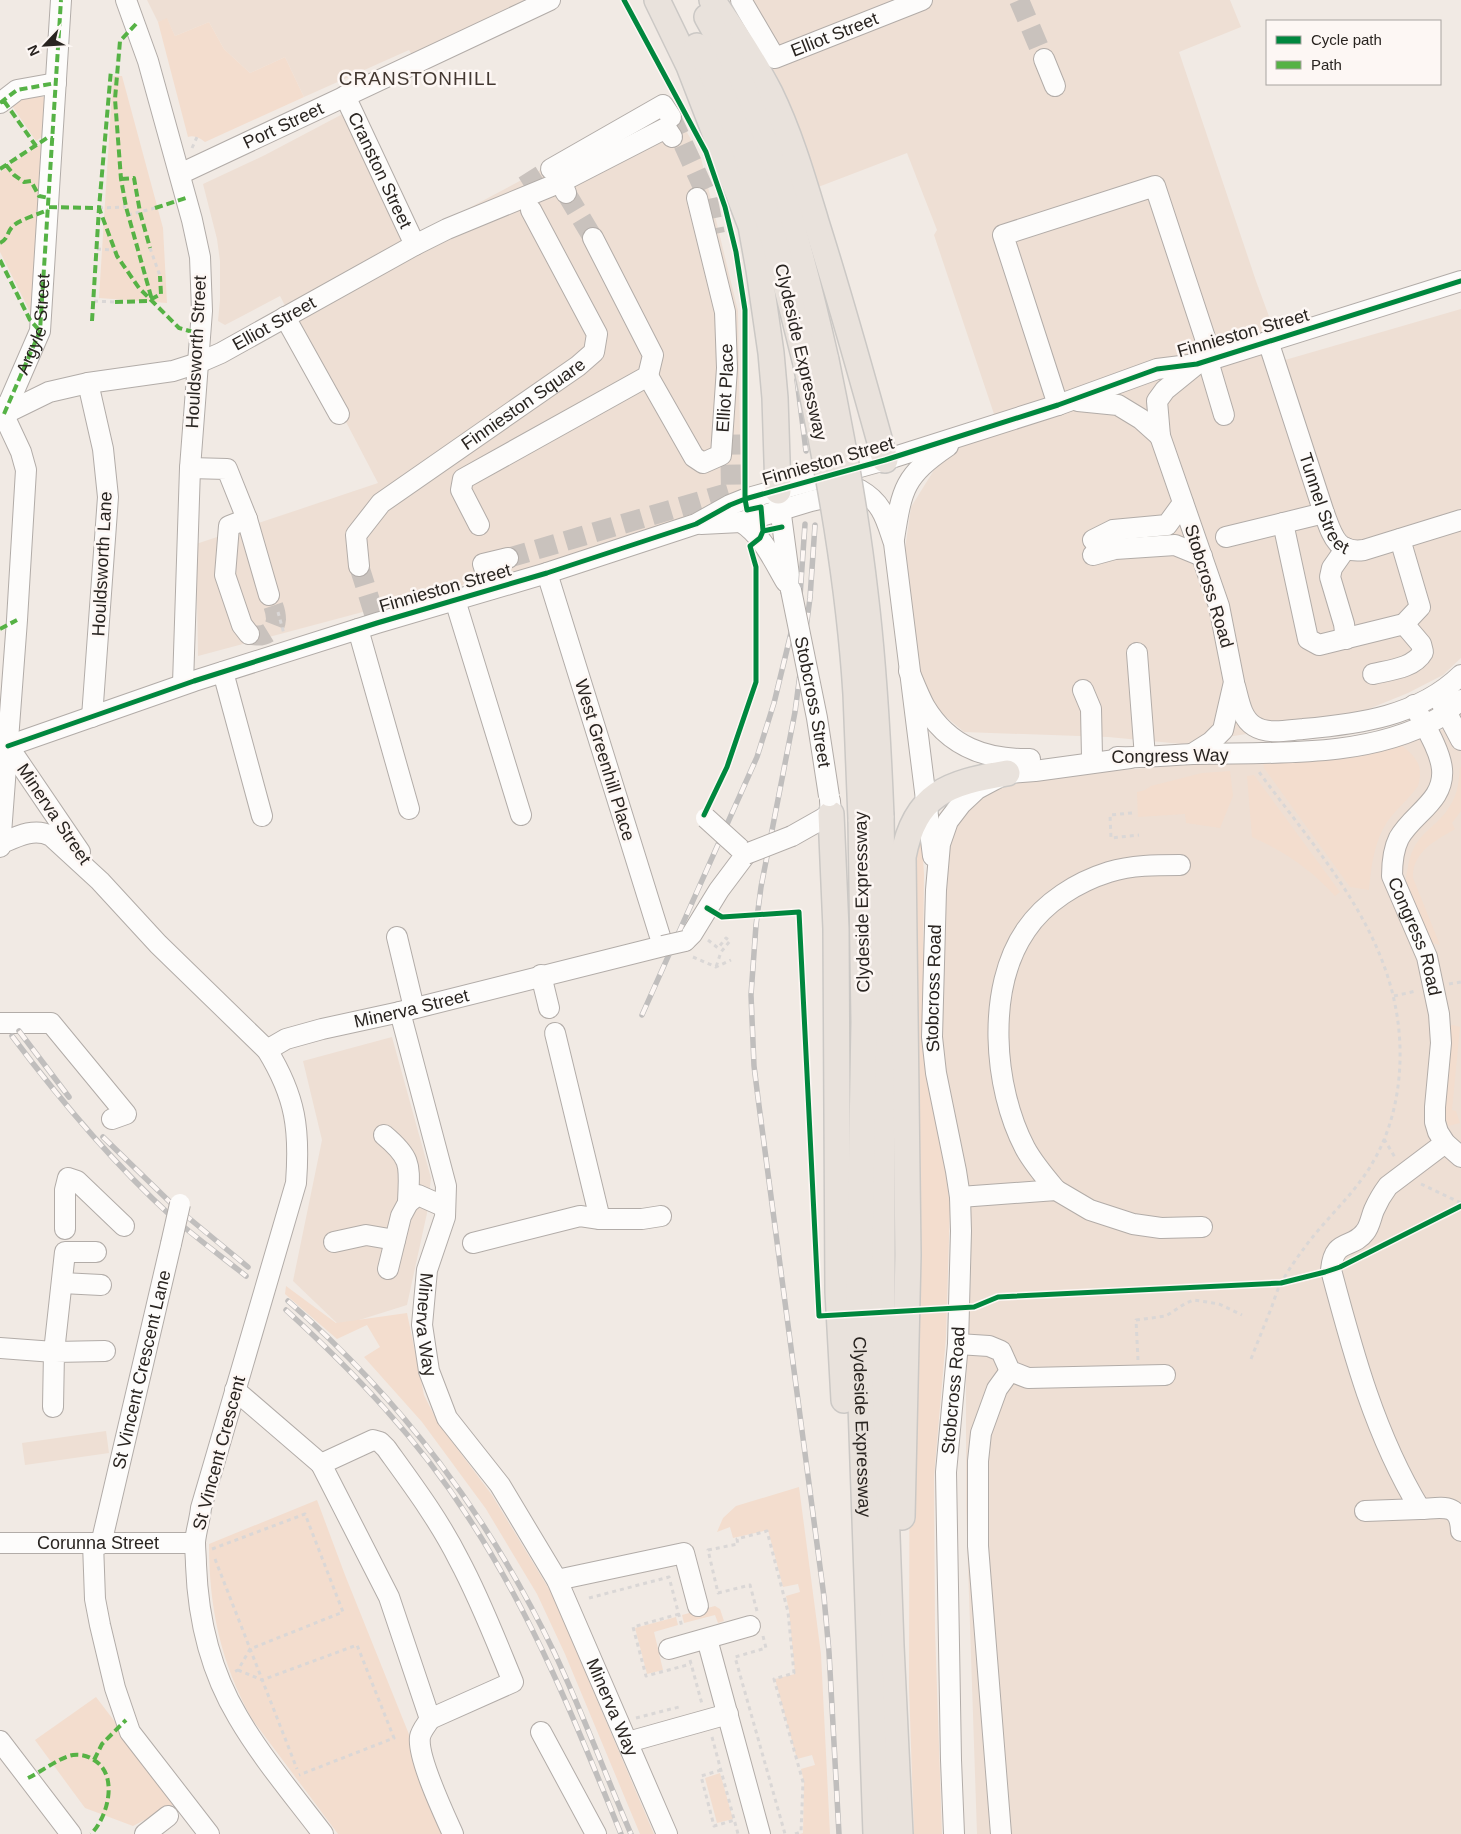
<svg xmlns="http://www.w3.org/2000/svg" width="1461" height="1834" font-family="Arial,sans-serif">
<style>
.built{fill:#eedfd4}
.green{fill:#f3ddce}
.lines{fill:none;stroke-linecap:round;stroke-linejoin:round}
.minor-tunnel{stroke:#c9c2bd;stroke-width:20;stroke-dasharray:20 10;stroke-linecap:butt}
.minor-casing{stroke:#b2aca8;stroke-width:22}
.major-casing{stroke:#cbc8c5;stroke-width:28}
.path{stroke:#dad7d6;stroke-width:3;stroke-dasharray:4 4;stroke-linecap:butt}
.minor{stroke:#fdfcfb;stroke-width:20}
.major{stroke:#e9e2dc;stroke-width:25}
.rail-casing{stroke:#c0bebd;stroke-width:5.5}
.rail{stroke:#fdf7f4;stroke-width:4;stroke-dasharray:11;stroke-linecap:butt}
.minor-bridge-casing{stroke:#b2aca8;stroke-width:22;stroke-linecap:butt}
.major-bridge-casing{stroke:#cbc8c5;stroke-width:28;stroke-linecap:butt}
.minor-bridge{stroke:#fdfcfb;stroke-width:20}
.major-bridge{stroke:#e9e2dc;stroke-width:25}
.quiet{stroke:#56b245;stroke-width:4;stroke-dasharray:8 4;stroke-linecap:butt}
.cycleway-casing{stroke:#fdf7f4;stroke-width:8}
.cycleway{stroke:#00873e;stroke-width:5}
.labels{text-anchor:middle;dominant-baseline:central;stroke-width:5;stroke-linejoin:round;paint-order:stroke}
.street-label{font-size:18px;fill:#292420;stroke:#fdf7f4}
.neighbourhood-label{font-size:19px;letter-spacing:1px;fill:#433831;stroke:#fdf7f4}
</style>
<rect width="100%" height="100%" fill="#f1eae4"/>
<path class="built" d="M 147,0 L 540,0 L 415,60 L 409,50 L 304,97 L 285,57 L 250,73 L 224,49 L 209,22 L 175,36 L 167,19 L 158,22 Z
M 736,0 L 1230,0 L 1241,27 L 1179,52 L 1256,281 L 1285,360 L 1461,309 L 1461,658 L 1443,675 L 1408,693 L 1344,719 L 1182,744 L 1108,737 L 964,732 L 938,710 L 920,677 L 905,549 L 911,507 L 934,470 L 994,414 L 934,235 L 937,230 L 907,153 L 813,189 L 770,63 Z
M 670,101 L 701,158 L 738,311 L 741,503 L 682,527 L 198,656 L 196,544 L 378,483 L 280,296 L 225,325 L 218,321 L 220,300 L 220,261 L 217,239 L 203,184 L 265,155 L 354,108 L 409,240 Z
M 1461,724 L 1461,1834 L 977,1834 L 966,1506 L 966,1382 L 971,1274 L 967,1188 L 946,1079 L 941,1041 L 947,846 L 963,811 L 1000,784 L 1045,777 L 1213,762 L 1403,741 Z
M 392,1037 L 431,1178 L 427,1213 L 407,1305 L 340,1326 L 293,1281 L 322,1140 L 303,1061 Z
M 106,1431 L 109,1453 L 25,1465 L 22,1443 Z"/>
<path class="green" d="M 167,18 L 175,36 L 209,22 L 224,49 L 250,73 L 285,57 L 304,97 L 205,142 C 200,138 194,135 188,137 L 158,22 Z
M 113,76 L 122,76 L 163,228 L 167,303 L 99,298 Z
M 20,96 L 49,97 L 46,134 L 36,141 L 10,103 Z
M 45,141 L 33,318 L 0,252 L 0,172 Z
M 1401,745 C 1416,757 1424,765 1418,786 C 1409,799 1396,809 1387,822 C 1374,842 1371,867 1369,890 L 1350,887 L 1264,768 L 1263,762 Z
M 1460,767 L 1461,767 L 1461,811 L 1452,823 L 1455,829 C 1435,841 1412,852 1413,878 L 1440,945 L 1429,942 C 1423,926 1410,901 1406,885 C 1405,879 1407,872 1408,866 C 1415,830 1437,830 1451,804 C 1458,793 1459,780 1460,767 Z
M 1230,771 L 1233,796 L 1220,828 L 1186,823 L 1185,814 L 1138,817 L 1137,792 L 1145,790 L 1151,786 L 1202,773 Z
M 1254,775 L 1340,892 L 1335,896 C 1312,870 1284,851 1252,837 L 1247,776 Z
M 921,825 L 924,874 L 922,1046 L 927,1077 L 945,1167 L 950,1205 L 946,1337 L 934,1477 L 935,1630 L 942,1834 L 914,1834 L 909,1687 L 911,850 Z
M 1453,1025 L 1460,1027 L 1452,1110 L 1456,1111 L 1460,1123 L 1448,1126 L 1444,1113 L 1448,1026 Z
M 286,1286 L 336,1323 L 407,1313 L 424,1395 L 438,1423 L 492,1495 L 552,1594 L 654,1834 L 640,1834 L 565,1654 L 537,1594 L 486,1509 L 422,1422 L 364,1357 L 380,1347 L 367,1325 L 337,1339 L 285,1294 Z
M 799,1487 L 821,1654 L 830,1834 L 800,1834 L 803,1833 L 804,1782 L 801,1769 L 815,1765 L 812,1755 L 797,1759 L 775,1679 L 795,1674 L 789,1611 L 786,1596 L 800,1592 L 798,1584 L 783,1587 L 768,1530 L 733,1538 L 730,1527 L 717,1532 L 723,1518 L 736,1506 Z
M 317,1500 L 345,1575 L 449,1834 L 338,1834 L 252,1719 C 221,1663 209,1609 209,1544 Z
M 715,1606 L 720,1609 L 724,1621 L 718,1623 L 715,1615 L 684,1623 L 682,1615 Z
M 676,1617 L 678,1625 L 654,1632 L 663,1670 L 647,1674 L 635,1628 Z
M 96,1697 L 177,1803 L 133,1826 L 85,1808 L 35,1740 Z
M 720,1773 L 733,1819 L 717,1823 L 705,1778 Z"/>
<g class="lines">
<path class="minor-tunnel" d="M 1019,0 L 1044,59
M 671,117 L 707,196 L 715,234
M 566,193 L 593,238
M 531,210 L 519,189 L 551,169
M 508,558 L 731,492 L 730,431
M 359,566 L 377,623
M 249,634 C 261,638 275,634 276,619 C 276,611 272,602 269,595"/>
<defs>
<g id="minor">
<path d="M 126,0 L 148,61 L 192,220 L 200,257 L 202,311 L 190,468 L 183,684"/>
<path id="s1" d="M 741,0 L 775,58 L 922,0"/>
<path d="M 1044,59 L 1055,86"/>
<path id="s2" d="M 345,96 L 415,245"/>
<path d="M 0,103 L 17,90 L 56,83"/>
<path d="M 551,169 L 663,105 L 671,117"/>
<path id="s3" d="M 180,174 L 550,0"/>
<path d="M 561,182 L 666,128 L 672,137"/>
<path d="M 285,317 L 339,414"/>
<path id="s4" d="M 1268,341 L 1324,513 C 1332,534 1336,554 1364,550 L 1461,520"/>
<path d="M 1208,361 L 1224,415"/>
<path id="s5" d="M 648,376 L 694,457 L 703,463 L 721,455 L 727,368 L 725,312 L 697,198"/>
<path d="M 88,383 L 103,449 L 108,497 L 92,717"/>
<path d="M 1078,401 L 1118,405 L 1141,419 L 1160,436"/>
<path d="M 1058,405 L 1003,235 L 1155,186 L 1212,359"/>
<path d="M 0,407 L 21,452 L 26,470 L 17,620 L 0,847"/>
<path id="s6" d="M 4,414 L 49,392 L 88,383 L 173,371 L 198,363 L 221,353 L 415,245 L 447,229 L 561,182 L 566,193"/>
<path id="s7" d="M 4,414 L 40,331 L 61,0"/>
<path d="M 190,468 L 227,469 L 247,519 L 269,595"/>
<path d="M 779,500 L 791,590"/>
<path d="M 247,519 L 229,526 L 225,575 L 242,625 L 249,634"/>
<path d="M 741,522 C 763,536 773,560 786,582"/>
<path d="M 1283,523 L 1308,639 L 1319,645 L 1404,624 L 1420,607 L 1400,539"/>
<path d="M 701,524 L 741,522 L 811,501 L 860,490 C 883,503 886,520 894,543 L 933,856"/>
<path d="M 479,525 L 461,490 L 463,479 L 648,376 L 653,355 L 593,238"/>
<path d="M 1226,537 L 1324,513"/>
<path d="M 894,539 C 902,488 904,476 948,446"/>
<path d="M 1093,540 L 1113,530 L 1167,525 L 1183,503"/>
<path d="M 1346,548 L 1332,568 L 1330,577 L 1344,624 L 1346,639"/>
<path d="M 1093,555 L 1115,549 L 1175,545 L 1202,556"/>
<path id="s8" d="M 359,566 L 356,535 L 381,503 L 578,366 L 594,352 L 597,334 L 531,210"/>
<path d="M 491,589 L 483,564 L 508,558"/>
<path d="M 455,600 L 521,815"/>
<path d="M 358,629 L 409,809"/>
<path d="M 1137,653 L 1145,757"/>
<path d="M 909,671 C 914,683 919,696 925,707 C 949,747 986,760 1030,759"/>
<path d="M 223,672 L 262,816"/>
<path d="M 1373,674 C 1390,670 1414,668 1423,652 L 1421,644 L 1404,624"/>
<path d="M 1235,686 C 1239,700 1241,718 1254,726 C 1268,735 1288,730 1303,729 C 1359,724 1419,716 1461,675"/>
<path d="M 1083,690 L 1091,709 L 1092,757"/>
<path d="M 1440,700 L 1461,740"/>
<path id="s9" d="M 1414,705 C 1423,723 1440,749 1442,769 C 1445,801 1413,813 1399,838 C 1393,850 1392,863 1392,876 L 1427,957 L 1439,1014 L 1441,1043 L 1435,1107 L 1435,1122 L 1438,1132 L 1445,1143 L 1461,1157"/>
<path d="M 8,746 L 194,681 L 377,623 L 547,573 L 696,524 L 730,505 L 745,499 L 885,460 L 1058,405 L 1157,369 L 1197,364 L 1461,281"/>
<path d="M 8,746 L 80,852"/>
<path d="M 1192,754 L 1211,742 L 1223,730 L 1234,682 L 1219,606 L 1160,436 L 1157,401 L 1165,390 L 1197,364"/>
<path d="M 1117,757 C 1142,758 1168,755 1193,754 C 1272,752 1366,759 1437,719 C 1445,714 1453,706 1461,700"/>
<path d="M 792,836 L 831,814 L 830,801"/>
<path d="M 0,844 C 16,837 34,827 51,836 L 100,881 L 158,944 L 267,1050 C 296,1097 300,1130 296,1183 L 201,1508 C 200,1519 196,1531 195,1542 C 195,1550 196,1557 196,1565 C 198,1618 211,1672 238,1717 C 262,1758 294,1796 323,1834"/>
<path d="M 397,937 L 414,1008"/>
<path d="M 685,941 L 692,934 L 719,890 L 746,854 L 738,847"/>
<path d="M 541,975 L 549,1008"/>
<path id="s10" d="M 400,1012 L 446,1186 L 445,1217 L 427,1270 L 422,1325 L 429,1371 L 447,1418 L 500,1485 L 557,1580 L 667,1834"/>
<path d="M 0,1023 L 51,1023 L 126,1114 L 112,1119"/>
<path d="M 555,1033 L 600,1219"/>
<path id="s11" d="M 267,1050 L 286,1039 L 322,1029 L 400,1012 L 663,946 L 547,573"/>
<path d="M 384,1135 C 414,1160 409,1167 408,1203"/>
<path d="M 1445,1143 L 1388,1186 C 1382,1194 1378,1201 1374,1210 C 1371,1217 1370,1226 1365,1232 C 1352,1250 1334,1237 1331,1270 C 1353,1353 1375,1435 1420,1509 C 1442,1508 1460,1502 1461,1531"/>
<path d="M 1056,1190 C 1045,1177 1033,1163 1025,1148 C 993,1087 986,988 1026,930 C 1045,902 1077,882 1109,872 C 1132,865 1156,865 1180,865"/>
<path d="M 960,1197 L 1056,1190 L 1090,1210 L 1133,1224 L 1161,1228 L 1202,1227"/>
<path d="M 65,1229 L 65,1190 L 68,1178 L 77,1181 L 124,1226"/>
<path d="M 334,1242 L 366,1235 L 395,1240"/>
<path d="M 473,1243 L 580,1216 L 600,1219 L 642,1219 L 661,1216"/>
<path d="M 388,1269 L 401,1216 L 408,1203 L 418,1195 L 445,1207"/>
<path d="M 62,1283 L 101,1285"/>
<path d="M 958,1344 L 989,1346 L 1001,1351 L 1010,1371 L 1028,1378 L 1165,1375"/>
<path d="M 0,1348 L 54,1352 L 65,1252 L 96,1252"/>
<path d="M 235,1390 L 321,1464"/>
<path d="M 53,1407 L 54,1352 L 105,1351"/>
<path d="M 373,1440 L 380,1442 L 386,1448 C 412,1484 439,1520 459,1560 C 480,1599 496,1641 513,1682 L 430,1719 L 389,1597 L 321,1464 Z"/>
<path d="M 1365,1511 L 1420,1509"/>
<path id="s12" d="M 0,1543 L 195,1543"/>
<path d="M 93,1543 L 95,1599 L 100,1625 L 115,1688 L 130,1732 L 209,1834"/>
<path id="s13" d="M 101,1544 L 171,1244"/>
<path d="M 557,1580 L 684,1553 L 698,1606"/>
<path d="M 707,1639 L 760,1834"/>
<path d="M 669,1649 L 750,1626"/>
<path d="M 430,1719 C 427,1724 421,1731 420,1737 C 417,1757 444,1814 453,1834"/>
<path d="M 541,1732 L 596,1834"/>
<path d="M 0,1741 L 71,1834"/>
<path d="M 628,1742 L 728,1714"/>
<path d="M 145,1834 L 168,1816"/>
<path id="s14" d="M 954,1834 L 951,1760 L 946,1472 L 958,1344 L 961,1231 L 960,1197 L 956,1171 L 936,1073 L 932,1037 L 936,890 L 940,844 L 948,821 L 961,804 L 977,789 L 1007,773 L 1035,771 L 1130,758"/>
<path d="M 1001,1834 L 978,1546 L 978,1461 L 981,1433 L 997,1389 L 1010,1371"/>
</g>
<g id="major">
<path d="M 657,0 L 689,66 L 751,226 L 759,270 L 771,353 L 775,398 L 778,491"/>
<path d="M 712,0 C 733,30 753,60 770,93 C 790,134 803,179 816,222 C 841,301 863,380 885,460"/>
<path d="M 707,17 C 768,122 799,242 826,360"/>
<path d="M 697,46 C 753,144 779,255 806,364"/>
<path d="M 831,814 L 836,929 L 838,1292 L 844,1400"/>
<path d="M 881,816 L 884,997 L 882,1096 L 882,1398 L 891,1646 L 900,1834"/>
<path id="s15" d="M 861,819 L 864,1022 L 859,1304 L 860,1376 L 876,1834"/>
<path d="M 902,1517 L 908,1255 L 903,857 C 915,793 948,783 1007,773"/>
</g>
</defs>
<use href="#minor" class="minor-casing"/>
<use href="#major" class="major-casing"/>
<path class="path" d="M 192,148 L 197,137
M 99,208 L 126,207
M 128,215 L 155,208
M 150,248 L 160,276
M 97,249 L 115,250
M 94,301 L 115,302
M 278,612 L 284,634
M 1132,813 L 1110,815 L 1111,838 L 1139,835
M 708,940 L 718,948 L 726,938 L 730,941 L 721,952 L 716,967
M 693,957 L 716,967 L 731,960
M 1449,984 L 1461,982
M 1394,996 L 1416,991
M 1384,1139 L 1396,1159
M 1421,1184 L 1461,1203
M 1251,1359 C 1258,1341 1265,1324 1272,1306 C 1275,1298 1277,1289 1282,1282 C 1288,1270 1297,1258 1305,1247 C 1326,1218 1355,1194 1373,1162 C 1391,1131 1399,1096 1400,1061 C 1403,943 1324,861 1259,772 L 1257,772
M 1138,1360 L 1136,1320 L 1166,1316 L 1186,1303 L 1194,1300 L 1219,1304 L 1242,1315
M 212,1549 L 305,1514 L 343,1612 L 250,1649 L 238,1670 L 234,1672
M 215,1559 L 297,1769
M 589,1598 L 669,1577 L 682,1627
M 757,1611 L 750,1585 L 718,1593 L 708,1550 L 738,1544 L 737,1539 L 767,1531 L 788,1612 L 794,1673 L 774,1679 L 803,1782 L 801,1832 L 795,1834
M 679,1614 L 633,1627 L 646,1676 L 691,1664
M 763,1636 L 766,1648 L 735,1657 L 785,1834
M 690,1660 L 702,1704
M 238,1670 L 262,1680 L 357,1645 L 394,1738 L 299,1775
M 636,1718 L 679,1707
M 712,1737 L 738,1834
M 721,1770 L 701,1776 L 714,1826 L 735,1820"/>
<use href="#minor" class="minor"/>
<use href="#major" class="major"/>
<defs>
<path id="rail" d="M 807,378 L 815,451
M 797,380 L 806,451
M 815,525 L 810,598 L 795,712 L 761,887 L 756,925 L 751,995 L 754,1066 L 758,1098 L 824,1597 L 829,1652 L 839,1834
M 642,1015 L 757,757 L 774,703 L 800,596 L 805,524
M 19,1031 L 69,1097
M 12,1036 C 60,1100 112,1162 171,1216 C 195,1237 221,1256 246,1276
M 103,1137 L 173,1205 L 248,1267
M 288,1301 C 403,1401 488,1515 554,1652 C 582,1711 605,1774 631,1834
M 286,1310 C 354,1372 418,1439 468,1517 C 533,1616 577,1725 621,1834"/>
</defs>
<use href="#rail" class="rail-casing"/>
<use href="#rail" class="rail"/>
<defs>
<g id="minor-bridge">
<path id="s16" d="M 791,590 L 817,718 L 829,796"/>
<path d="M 706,818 L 738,847"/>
<path d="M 746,854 L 792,836"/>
<path d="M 663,946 L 685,941"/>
<path d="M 171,1244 L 180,1204"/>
</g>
<path id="major-bridge" d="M 826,360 C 842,437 856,514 865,593 C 874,667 878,742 881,816
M 806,364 C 829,472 849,583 856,694 C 858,735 859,777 861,819"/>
</defs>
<use href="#minor-bridge" class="minor-bridge-casing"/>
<use href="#major-bridge" class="major-bridge-casing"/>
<use href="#minor-bridge" class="minor-bridge"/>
<use href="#major-bridge" class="major-bridge"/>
<path class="quiet" d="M 136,24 L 120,41 L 115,99 L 121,179 L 126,207 L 152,300
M 4,101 L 36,146
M 0,103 L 17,90 L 56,83
M 6,165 L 14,175 L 24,182 L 31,181 L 39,196 L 49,198
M 0,169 L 47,138 L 53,138
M 121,179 L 134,178 L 140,212 L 150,248
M 49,207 L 99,208 L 117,256 L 139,288 L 179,328 L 200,334
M 155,208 L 186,198
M 0,243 C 9,238 6,234 12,227 C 18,220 39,214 48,210
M 0,260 L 30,320 L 40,331
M 115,302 L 148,301 L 161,294 L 160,276
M 92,321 L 99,208 L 111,70
M 4,414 L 40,331 L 61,0
M 0,629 L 17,620
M 94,1760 L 102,1744 L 126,1720
M 28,1778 C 41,1772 60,1757 73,1755 C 81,1754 88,1756 94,1760 C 119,1775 108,1817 91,1834"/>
<defs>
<path id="cycleway" d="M 624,0 L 706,152 L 725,207 L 736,252 L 745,310 L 745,499 L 747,510 L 761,507 L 763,531
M 8,746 L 194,681 L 377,623 L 547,573 L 696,524 L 730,505 L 745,499 L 885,460 L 1058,405 L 1157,369 L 1197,364 L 1461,281
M 704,815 L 727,767 L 756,682 L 756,567 L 750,546 L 760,538 L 763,531 L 782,527
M 707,908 L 722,917 L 799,912 L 819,1316 L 974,1307 L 998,1297 L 1281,1283 L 1325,1272 L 1340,1267 L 1461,1206"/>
</defs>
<use href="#cycleway" class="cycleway-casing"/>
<use href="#cycleway" class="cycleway"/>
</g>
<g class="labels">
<g class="street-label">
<text stroke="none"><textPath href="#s1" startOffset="131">Elliot Street</textPath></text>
<text stroke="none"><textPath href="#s3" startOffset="114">Port Street</textPath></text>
<text stroke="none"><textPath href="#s2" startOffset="82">Cranston Street</textPath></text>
<text stroke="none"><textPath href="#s7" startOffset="96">Argyle Street</textPath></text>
<text stroke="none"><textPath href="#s6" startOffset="288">Elliot Street</textPath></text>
<text transform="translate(1243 333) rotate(-16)">Finnieston Street</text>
<text transform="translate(196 352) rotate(-87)">Houldsworth Street</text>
<text transform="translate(801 352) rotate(77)">Clydeside Expressway</text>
<text stroke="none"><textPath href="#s5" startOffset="191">Elliot Place</textPath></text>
<text stroke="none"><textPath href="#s8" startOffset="245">Finnieston Square</textPath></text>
<text transform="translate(828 461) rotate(-16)">Finnieston Street</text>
<text stroke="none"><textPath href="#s4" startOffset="172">Tunnel Street</textPath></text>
<text transform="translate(102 564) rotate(-87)">Houldsworth Lane</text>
<text transform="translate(1209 586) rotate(73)">Stobcross Road</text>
<text transform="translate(445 588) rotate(-16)">Finnieston Street</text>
<text stroke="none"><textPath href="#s16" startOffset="114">Stobcross Street</textPath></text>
<text transform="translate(1170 756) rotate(-1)">Congress Way</text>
<text transform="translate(605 760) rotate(73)">West Greenhill Place</text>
<text transform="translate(54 814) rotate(56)">Minerva Street</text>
<text transform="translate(862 902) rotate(-91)">Clydeside Expressway</text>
<text stroke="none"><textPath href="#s9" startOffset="258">Congress Road</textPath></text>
<text stroke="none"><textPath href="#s14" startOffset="849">Stobcross Road</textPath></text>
<text stroke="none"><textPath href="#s11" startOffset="151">Minerva Street</textPath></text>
<text stroke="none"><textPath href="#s10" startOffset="322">Minerva Way</textPath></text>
<text stroke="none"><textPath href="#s13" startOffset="179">St Vincent Crescent Lane</textPath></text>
<text stroke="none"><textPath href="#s14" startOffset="444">Stobcross Road</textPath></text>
<text stroke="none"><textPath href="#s15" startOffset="608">Clydeside Expressway</textPath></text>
<text transform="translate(219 1453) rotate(-75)">St Vincent Crescent</text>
<text stroke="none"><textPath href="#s12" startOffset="98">Corunna Street</textPath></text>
<text stroke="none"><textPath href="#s10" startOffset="754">Minerva Way</textPath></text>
</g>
<g class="neighbourhood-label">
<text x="418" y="78">CRANSTONHILL</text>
</g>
</g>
<rect x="1266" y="20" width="175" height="65" fill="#fdf7f4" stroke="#a8a39f"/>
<rect x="1276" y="36" width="25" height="8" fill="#00873e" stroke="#a8a39f"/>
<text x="1311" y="45" font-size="15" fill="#292420">Cycle path</text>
<rect x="1276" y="61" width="25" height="8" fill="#56b245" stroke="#a8a39f"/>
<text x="1311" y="70" font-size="15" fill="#292420">Path</text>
<g transform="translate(45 45) rotate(245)" stroke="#fdf7f4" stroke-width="4" paint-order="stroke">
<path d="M0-4L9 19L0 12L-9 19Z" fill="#292420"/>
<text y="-8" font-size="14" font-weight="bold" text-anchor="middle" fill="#292420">N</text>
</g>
</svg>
